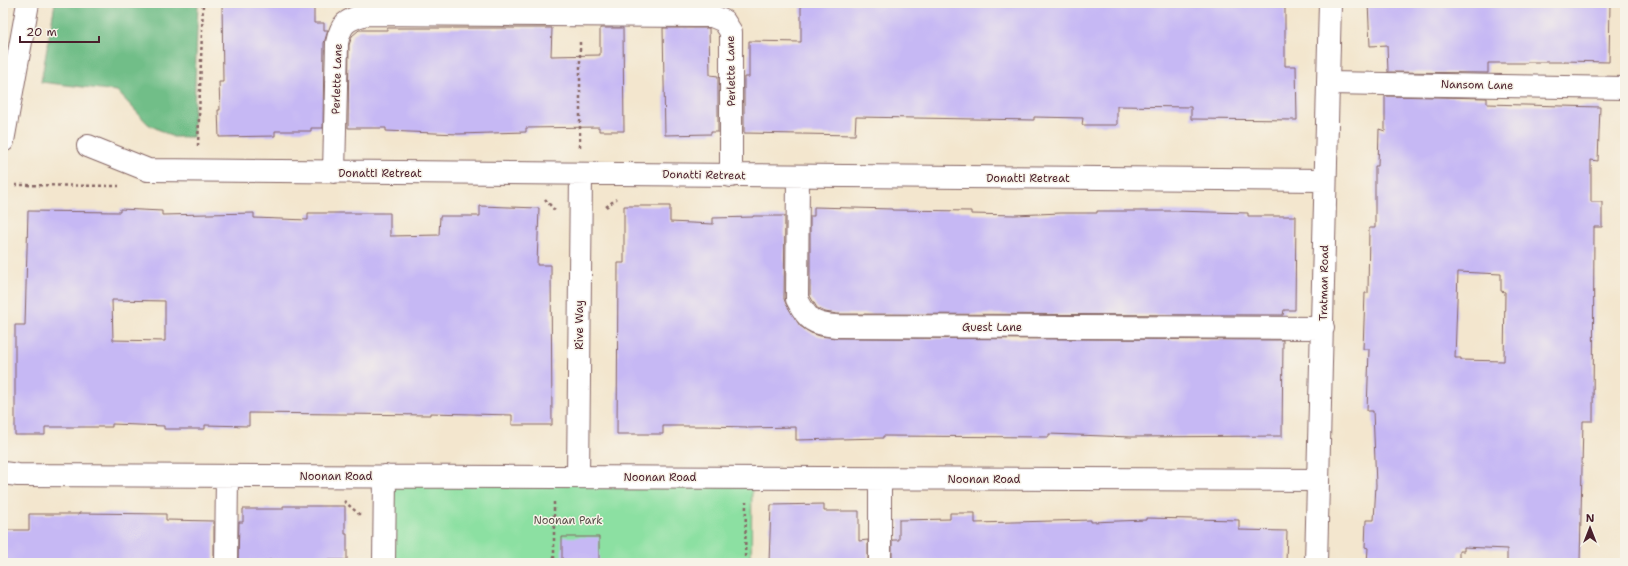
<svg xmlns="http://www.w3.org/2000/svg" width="1628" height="566" font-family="'Shantell Sans',sans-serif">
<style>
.green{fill:#8ce0a2;stroke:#6b8066}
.forest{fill:#71be88;stroke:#5e6e5a}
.building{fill:#c6b8f4;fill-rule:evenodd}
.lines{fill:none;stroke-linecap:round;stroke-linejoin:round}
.minor-casing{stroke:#856564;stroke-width:24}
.path{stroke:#856564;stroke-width:2.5;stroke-dasharray:3 3;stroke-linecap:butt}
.minor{stroke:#fff;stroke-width:22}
.labels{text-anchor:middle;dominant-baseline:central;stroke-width:3;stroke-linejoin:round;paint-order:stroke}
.street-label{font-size:11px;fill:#4a1f2b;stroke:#f7f3e8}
.park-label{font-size:11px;fill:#5a4f49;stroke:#f7f3e8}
</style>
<rect width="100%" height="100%" fill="#f7f3e8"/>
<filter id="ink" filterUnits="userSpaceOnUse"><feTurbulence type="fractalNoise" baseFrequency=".025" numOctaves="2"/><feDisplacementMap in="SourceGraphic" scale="8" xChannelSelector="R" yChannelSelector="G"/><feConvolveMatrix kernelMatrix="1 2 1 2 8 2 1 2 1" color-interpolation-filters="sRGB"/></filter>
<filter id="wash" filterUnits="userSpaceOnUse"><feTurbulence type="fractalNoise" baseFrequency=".012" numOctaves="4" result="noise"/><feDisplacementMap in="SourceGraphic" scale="16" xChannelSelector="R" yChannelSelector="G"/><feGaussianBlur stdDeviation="0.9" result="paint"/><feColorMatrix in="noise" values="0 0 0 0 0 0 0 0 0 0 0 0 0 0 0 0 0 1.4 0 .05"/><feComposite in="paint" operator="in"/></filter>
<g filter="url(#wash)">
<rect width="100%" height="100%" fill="#f3e6ce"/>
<path class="green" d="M 385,476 L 752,478 L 751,563 L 384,563 Z"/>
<path class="forest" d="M 55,3 L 198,3 L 193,137 L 173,137 L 148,124 L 117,91 L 41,82 Z"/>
<g id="blocks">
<path class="building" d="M 222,3 L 314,3 L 314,23 L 324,23 L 324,30 L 328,30 L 324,43 L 323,128 L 311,128 L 311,131 L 275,131 L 275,136 L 219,137 L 218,110 L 220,110 L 219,82 L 223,82 Z
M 801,3 L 1285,3 L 1285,66 L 1296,66 L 1297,120 L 1191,119 L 1191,107 L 1117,106 L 1117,125 L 1082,125 L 1083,118 L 1034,117 L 1034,120 L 856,117 L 855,135 L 744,133 L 744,77 L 749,77 L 749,41 L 801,42 Z
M 1368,3 L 1610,3 L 1609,62 L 1564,61 L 1564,62 L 1527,62 L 1527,63 L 1488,63 L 1488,73 L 1388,72 L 1387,45 L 1370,46 Z
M 387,28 L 552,28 L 551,56 L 600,55 L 600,28 L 623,28 L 624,131 L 599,131 L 599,127 L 526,128 L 526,132 L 458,134 L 386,131 L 386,128 L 348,128 L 349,45 L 352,36 L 359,30 L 387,30 Z
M 663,28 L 709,28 L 710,75 L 718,76 L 718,132 L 711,132 L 711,134 L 665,135 Z
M 1385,96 L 1487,98 L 1487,104 L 1600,107 L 1598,161 L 1591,160 L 1591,202 L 1602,202 L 1602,227 L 1594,227 L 1593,421 L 1583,421 L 1580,563 L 1507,563 L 1507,549 L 1464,547 L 1464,551 L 1459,551 L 1459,563 L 1367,563 L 1368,548 L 1365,547 L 1366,520 L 1374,520 L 1376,485 L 1373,411 L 1367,411 L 1369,349 L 1363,349 L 1365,293 L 1368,293 L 1369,228 L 1375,228 L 1375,166 L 1378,166 L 1379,129 L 1385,131 ZM 1458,272 L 1501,274 L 1501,291 L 1505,292 L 1504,361 L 1461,360 L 1461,358 L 1455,358 Z
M 480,206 L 539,208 L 537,265 L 551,265 L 552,425 L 512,425 L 512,415 L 430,413 L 430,415 L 249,413 L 249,426 L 205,425 L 205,429 L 164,429 L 164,426 L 112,424 L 112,427 L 45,427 L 45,435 L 15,435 L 15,325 L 25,325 L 28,211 L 120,212 L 120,209 L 162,211 L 162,215 L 254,213 L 254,218 L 308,220 L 308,213 L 390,213 L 390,236 L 439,235 L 440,216 L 480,216 ZM 112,300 L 165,301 L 165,341 L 113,340 Z
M 624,206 L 670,206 L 670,222 L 713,224 L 713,218 L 753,217 L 753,216 L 785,216 L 784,299 L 786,304 L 800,326 L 811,333 L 820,336 L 836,338 L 1283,340 L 1282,436 L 1131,437 L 1049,434 L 1049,437 L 883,436 L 883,438 L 796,440 L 796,427 L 747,428 L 747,427 L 707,426 L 663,426 L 663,434 L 617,434 L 618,263 L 624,263 Z
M 814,207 L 892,209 L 892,210 L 971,211 L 971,214 L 1015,215 L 1061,213 L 1097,213 L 1097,211 L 1174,211 L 1248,213 L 1248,216 L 1296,216 L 1295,310 L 1284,310 L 1283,315 L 837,314 L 825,312 L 817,308 L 810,296 L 810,216 L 814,216 Z
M 824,504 L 824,511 L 859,511 L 859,541 L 868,540 L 868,562 L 769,563 L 771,505 Z
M 283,506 L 345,506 L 345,534 L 347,534 L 347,560 L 269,560 L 269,563 L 238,563 L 239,522 L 243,522 L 243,509 L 283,509 Z
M 79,513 L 166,514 L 166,520 L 214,521 L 214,563 L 3,563 L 3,530 L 29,530 L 29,514 L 79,514 Z
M 950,513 L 975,513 L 975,523 L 1091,520 L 1091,522 L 1146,520 L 1146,518 L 1239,520 L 1239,530 L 1287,531 L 1286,563 L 892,562 L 892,540 L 899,540 L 899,520 L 950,519 Z
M 562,537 L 599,537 L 599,563 L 562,563 Z"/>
</g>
</g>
<g filter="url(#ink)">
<use href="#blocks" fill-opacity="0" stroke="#856564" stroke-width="1"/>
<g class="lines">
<defs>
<path id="minor" d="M 1328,83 L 1625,88
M 3,141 L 28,3
M 88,146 L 148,170 L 1325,180
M 334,172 L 337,43 C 341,23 346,20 366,14 L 698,16 L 712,16 L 724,21 L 731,32 L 731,176
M 798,176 L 797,299 C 808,321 813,324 836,326 L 1323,328
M 3,473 L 18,475 L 1318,480
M 578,477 L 581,174
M 226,563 L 227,476
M 384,563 L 385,476
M 880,563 L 880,479
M 1316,563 L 1330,3"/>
</defs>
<use href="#minor" class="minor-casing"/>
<path class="path" d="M 198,146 L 203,3
M 580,147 L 580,39
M 15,185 L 119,186
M 545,199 L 556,212
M 606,207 L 616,199
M 344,501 L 360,515
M 554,502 L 554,563
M 745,563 L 746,502"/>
<use href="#minor" class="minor"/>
</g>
</g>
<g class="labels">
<g class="street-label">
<text transform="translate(731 71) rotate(-91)">Perlette Lane</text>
<text transform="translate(337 79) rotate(-88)">Perlette Lane</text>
<text transform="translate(1477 85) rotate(1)">Nansom Lane</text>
<text x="380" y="173">Donatti Retreat</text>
<text transform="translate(704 175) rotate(1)">Donatti Retreat</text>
<text x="1028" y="178">Donatti Retreat</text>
<text transform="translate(1324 283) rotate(-89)">Tratman Road</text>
<text transform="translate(579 325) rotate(-90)">Rive Way</text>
<text x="992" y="327">Guest Lane</text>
<text x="336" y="476">Noonan Road</text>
<text x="660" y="477">Noonan Road</text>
<text x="984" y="479">Noonan Road</text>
</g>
<g class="park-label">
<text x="568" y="520">Noonan Park</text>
</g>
</g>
<rect width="1628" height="566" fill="none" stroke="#f7f3e8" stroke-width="16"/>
<g transform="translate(1590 528)" stroke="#f7f3e8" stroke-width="3" paint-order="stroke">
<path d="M0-3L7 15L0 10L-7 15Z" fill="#4a1f2b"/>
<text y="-6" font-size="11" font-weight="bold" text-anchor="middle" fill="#4a1f2b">N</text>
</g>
<path d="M20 36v6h79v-6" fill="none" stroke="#4a1f2b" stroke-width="2"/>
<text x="26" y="36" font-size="12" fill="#4a1f2b" stroke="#f7f3e8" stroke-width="3" paint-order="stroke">20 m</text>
</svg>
